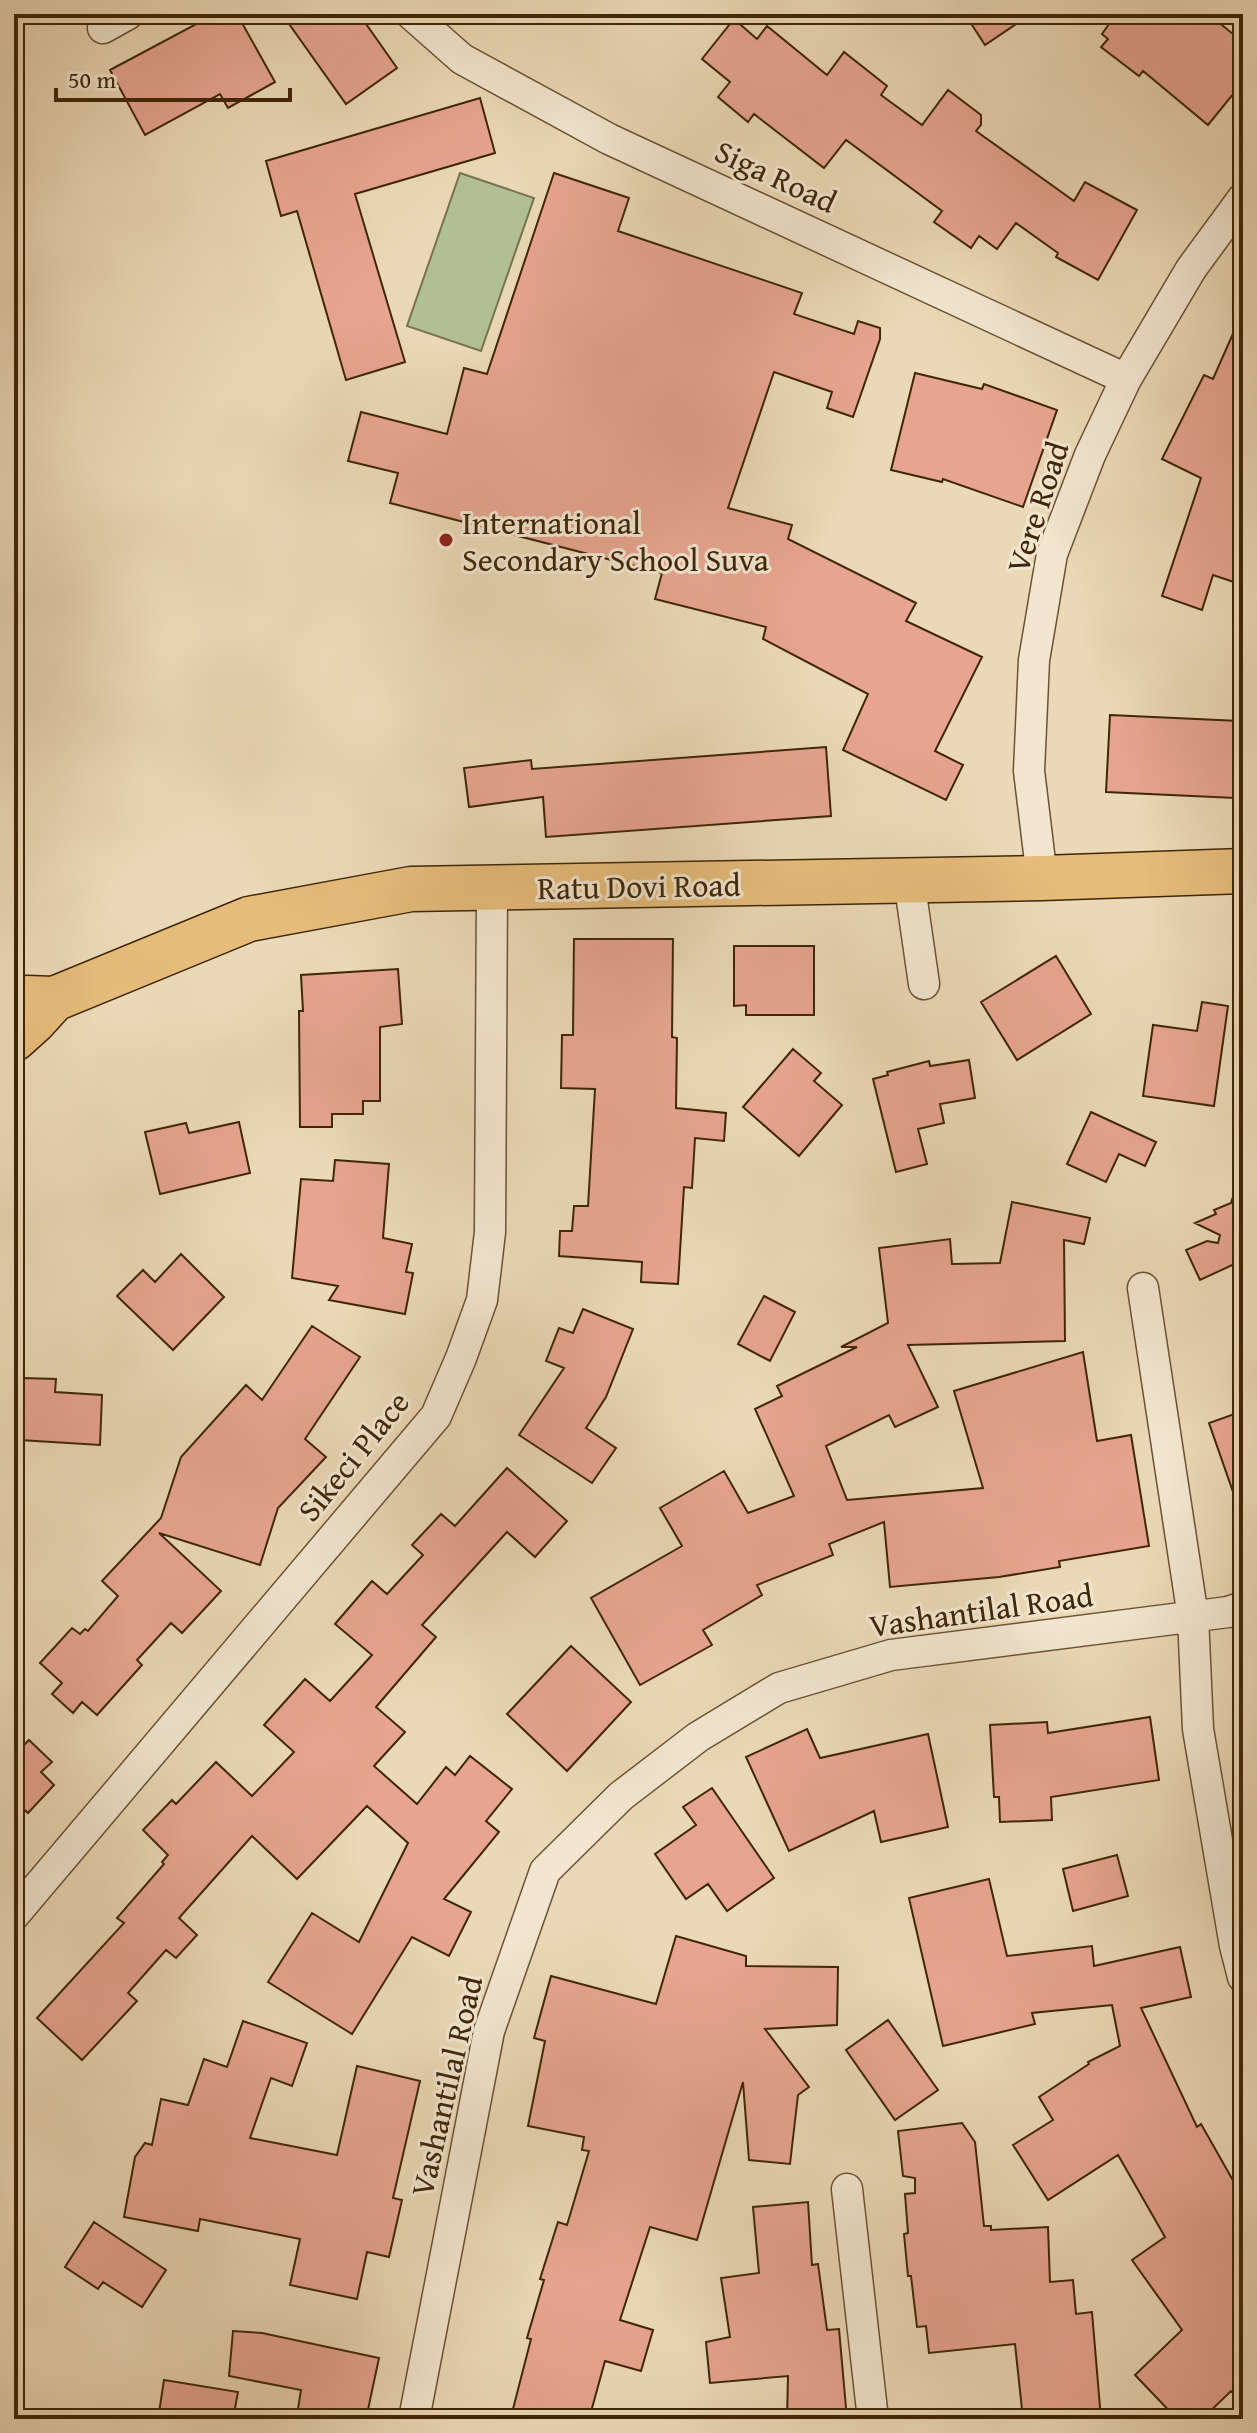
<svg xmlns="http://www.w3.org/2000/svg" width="1257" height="2433" font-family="'Gentium Book Plus',serif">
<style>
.green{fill:#b1c093;stroke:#78734d;stroke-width:2}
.building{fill:#e7a490;stroke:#3f2607;stroke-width:2}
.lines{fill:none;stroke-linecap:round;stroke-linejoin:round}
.minor-casing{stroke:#6a5233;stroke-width:33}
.primary-casing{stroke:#3f2607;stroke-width:47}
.minor{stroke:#f2e6d0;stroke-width:30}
.primary{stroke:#e6bc7b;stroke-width:44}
.poi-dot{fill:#8f2418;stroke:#f2e6d0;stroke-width:3}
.labels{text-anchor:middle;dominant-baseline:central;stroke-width:6;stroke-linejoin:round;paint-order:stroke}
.street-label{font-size:32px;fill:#3f2607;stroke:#f2e6d0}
.poi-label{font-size:32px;fill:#3f2607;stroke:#f2e6d0;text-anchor:start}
</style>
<rect width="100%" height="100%" fill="#ebd8b6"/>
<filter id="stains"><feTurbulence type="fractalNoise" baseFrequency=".0025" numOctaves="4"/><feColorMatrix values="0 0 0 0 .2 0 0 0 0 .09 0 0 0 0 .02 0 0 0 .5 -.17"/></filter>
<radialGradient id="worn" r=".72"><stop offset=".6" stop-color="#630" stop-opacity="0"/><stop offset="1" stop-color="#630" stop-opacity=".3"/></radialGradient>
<path class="green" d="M 460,173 L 534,198 L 481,351 L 407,326 Z"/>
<path class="building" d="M 215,14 L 237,14 L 275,82 L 228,108 L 220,94 L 145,135 L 110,70 Z
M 282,14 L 359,14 L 397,68 L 346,104 Z
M 965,14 L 1031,14 L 985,45 Z
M 1116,14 L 1208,14 L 1243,42 L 1243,82 L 1208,125 L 1143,71 L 1139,76 L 1101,47 L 1108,39 L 1102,34 Z
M 734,19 L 757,39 L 767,26 L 827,75 L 844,52 L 887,86 L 881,95 L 922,125 L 948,90 L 981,115 L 981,125 L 976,131 L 1074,201 L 1085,182 L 1137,210 L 1098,280 L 1056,257 L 1058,253 L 1016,223 L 997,249 L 979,236 L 971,248 L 934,222 L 942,211 L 846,140 L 824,168 L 754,114 L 748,122 L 718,97 L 730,82 L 702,59 Z
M 480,98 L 495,153 L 355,194 L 405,362 L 346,380 L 297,211 L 281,216 L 266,161 Z
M 554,173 L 629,198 L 618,231 L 802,293 L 794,314 L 854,334 L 858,321 L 880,328 L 880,339 L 853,417 L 827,408 L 832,392 L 774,372 L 728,508 L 792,525 L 788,539 L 916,603 L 906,621 L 982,657 L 935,751 L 963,765 L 946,800 L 843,750 L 868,694 L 763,639 L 766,627 L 655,599 L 662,573 L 390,503 L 398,473 L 348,461 L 361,412 L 447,434 L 464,368 L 487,374 Z
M 1243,311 L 1243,585 L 1213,575 L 1202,610 L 1162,596 L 1201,478 L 1162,459 L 1204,375 L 1213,379 Z
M 915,373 L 982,389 L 984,384 L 1057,410 L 1023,507 L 943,479 L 942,482 L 891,470 Z
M 1110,715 L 1239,721 L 1235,798 L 1106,792 Z
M 826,747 L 831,816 L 546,837 L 543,797 L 469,807 L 464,768 L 531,760 L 532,769 Z
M 574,939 L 673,939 L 672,1037 L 677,1038 L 676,1108 L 726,1113 L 724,1141 L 695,1138 L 692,1188 L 684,1187 L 678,1284 L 641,1282 L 642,1262 L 559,1256 L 560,1231 L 572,1231 L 574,1206 L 588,1206 L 595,1089 L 561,1088 L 562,1035 L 573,1035 Z
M 734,946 L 814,946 L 814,1015 L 746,1015 L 746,1005 L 734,1006 Z
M 1056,956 L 1091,1014 L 1017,1060 L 981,1002 Z
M 398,969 L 402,1024 L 380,1027 L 380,1101 L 363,1101 L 363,1114 L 332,1114 L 332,1127 L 300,1127 L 299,1011 L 303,1011 L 301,975 Z
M 1202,1002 L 1228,1006 L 1214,1106 L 1143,1096 L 1153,1025 L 1197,1031 Z
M 793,1049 L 821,1073 L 814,1081 L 842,1105 L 799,1156 L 743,1107 Z
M 969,1060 L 975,1098 L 940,1104 L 944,1123 L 918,1129 L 927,1164 L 896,1172 L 873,1079 L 888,1075 L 887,1072 L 929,1061 L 930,1066 Z
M 1091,1112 L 1156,1142 L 1145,1166 L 1119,1154 L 1106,1182 L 1067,1164 Z
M 239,1122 L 250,1173 L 160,1194 L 145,1132 L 186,1123 L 189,1133 Z
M 335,1160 L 389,1164 L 383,1238 L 412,1244 L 406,1272 L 413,1273 L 405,1314 L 329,1300 L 338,1286 L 292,1278 L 301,1179 L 333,1181 Z
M 1238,1181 L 1243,1182 L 1243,1260 L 1200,1280 L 1186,1250 L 1207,1241 L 1218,1243 L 1220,1235 L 1195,1223 L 1216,1214 L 1214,1210 L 1231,1203 Z
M 1012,1202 L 1090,1218 L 1084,1244 L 1064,1240 L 1065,1341 L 908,1345 L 938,1407 L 895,1427 L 889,1415 L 826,1446 L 847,1500 L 983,1488 L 954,1391 L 1083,1352 L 1097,1441 L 1131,1435 L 1149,1546 L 1059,1561 L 1060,1567 L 999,1577 L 890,1587 L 884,1522 L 829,1544 L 833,1555 L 757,1585 L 762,1595 L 703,1630 L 712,1645 L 640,1685 L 591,1598 L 682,1546 L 660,1508 L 724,1471 L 748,1513 L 794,1496 L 755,1409 L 782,1396 L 777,1386 L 857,1347 L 841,1347 L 888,1323 L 879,1248 L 950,1239 L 952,1264 L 1000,1263 Z
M 181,1254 L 224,1297 L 173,1350 L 117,1296 L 143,1270 L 155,1282 Z
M 764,1296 L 795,1312 L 770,1361 L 738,1344 Z
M 583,1309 L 633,1329 L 606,1397 L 586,1428 L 616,1448 L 592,1483 L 519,1435 L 564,1368 L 546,1361 L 559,1328 L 573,1333 Z
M 312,1326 L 360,1357 L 305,1439 L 326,1457 L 278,1508 L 260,1565 L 159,1533 L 221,1591 L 182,1633 L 171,1623 L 137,1660 L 142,1665 L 97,1715 L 82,1702 L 73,1713 L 52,1694 L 62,1683 L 40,1663 L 72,1628 L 80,1634 L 85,1629 L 88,1631 L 118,1596 L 102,1581 L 161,1518 L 181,1457 L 246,1385 L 262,1400 Z
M 23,1378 L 56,1379 L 55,1392 L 102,1395 L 100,1445 L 20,1440 Z
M 1243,1411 L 1243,1508 L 1239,1509 L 1209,1423 Z
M 507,1468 L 567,1521 L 535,1557 L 507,1532 L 422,1625 L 436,1637 L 376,1707 L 405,1732 L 374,1766 L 417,1804 L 446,1767 L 455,1775 L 470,1756 L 512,1789 L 486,1821 L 499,1832 L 444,1899 L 471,1912 L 449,1956 L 412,1937 L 352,2034 L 268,1982 L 312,1913 L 359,1942 L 408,1843 L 367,1806 L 297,1879 L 252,1836 L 179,1918 L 197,1935 L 176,1958 L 166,1950 L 128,1993 L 137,2001 L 82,2060 L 37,2018 L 124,1923 L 117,1918 L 164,1864 L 162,1862 L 168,1855 L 143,1830 L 172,1800 L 176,1804 L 216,1762 L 252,1796 L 294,1752 L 264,1725 L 305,1679 L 330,1701 L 372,1655 L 335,1624 L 372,1581 L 387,1594 L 423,1555 L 412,1545 L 441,1514 L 455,1526 Z
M 571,1646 L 631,1702 L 567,1771 L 507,1714 Z
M 1150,1717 L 1159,1780 L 1051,1797 L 1052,1820 L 1000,1822 L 999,1797 L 994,1797 L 990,1725 L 1047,1722 L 1048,1733 Z
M 807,1729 L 820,1758 L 928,1734 L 948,1827 L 881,1842 L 874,1811 L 789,1851 L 746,1757 Z
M 29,1740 L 52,1762 L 41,1772 L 54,1785 L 28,1813 L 14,1800 L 14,1747 L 18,1751 Z
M 712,1788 L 774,1878 L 727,1911 L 708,1884 L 686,1899 L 655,1854 L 696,1825 L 683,1807 Z
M 1117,1855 L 1128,1896 L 1073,1911 L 1063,1869 Z
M 989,1879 L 1007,1956 L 1092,1946 L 1094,1966 L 1180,1947 L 1191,1997 L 1141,2008 L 1197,2127 L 1201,2124 L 1243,2198 L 1243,2402 L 1231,2391 L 1202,2419 L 1177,2419 L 1135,2375 L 1182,2330 L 1132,2260 L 1165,2237 L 1118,2155 L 1048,2200 L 1013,2145 L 1053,2120 L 1039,2097 L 1089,2064 L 1088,2062 L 1120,2046 L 1112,2005 L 1032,2013 L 1035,2024 L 943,2046 L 909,1898 Z
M 676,1936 L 746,1956 L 746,1966 L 838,1967 L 837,2025 L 765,2029 L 809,2087 L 798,2095 L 790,2164 L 749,2160 L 743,2082 L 697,2240 L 650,2227 L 620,2320 L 653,2330 L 641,2371 L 605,2361 L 589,2419 L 551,2419 L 513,2409 L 531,2339 L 527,2338 L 544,2280 L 540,2279 L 558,2222 L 567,2225 L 589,2151 L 582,2150 L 584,2137 L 528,2126 L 545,2041 L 534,2038 L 551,1976 L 656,2004 Z
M 888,2020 L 938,2090 L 895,2120 L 846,2050 Z
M 243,2021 L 307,2043 L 292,2086 L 271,2078 L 250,2138 L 337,2155 L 357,2066 L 420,2081 L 393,2198 L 402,2200 L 389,2257 L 367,2252 L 357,2299 L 290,2285 L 300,2239 L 200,2219 L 198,2231 L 124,2217 L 135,2157 L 145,2143 L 152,2145 L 161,2099 L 188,2105 L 204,2059 L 227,2067 Z
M 962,2123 L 975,2142 L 984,2226 L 991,2226 L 991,2230 L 1048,2227 L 1050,2282 L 1073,2280 L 1076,2314 L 1092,2312 L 1101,2419 L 1023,2419 L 1015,2344 L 929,2353 L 926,2326 L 917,2327 L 911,2276 L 908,2276 L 904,2234 L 908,2233 L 905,2194 L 915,2193 L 915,2178 L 903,2176 L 898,2131 Z
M 808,2202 L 812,2265 L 818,2264 L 827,2330 L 839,2329 L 847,2419 L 787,2419 L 788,2376 L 710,2383 L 706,2342 L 730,2337 L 721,2278 L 759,2273 L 753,2207 Z
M 94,2222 L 166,2270 L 142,2307 L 103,2282 L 98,2289 L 65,2267 Z
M 233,2331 L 262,2333 L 379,2358 L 366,2419 L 312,2419 L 312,2416 L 297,2415 L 301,2390 L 229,2376 Z
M 164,2380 L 238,2392 L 233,2419 L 158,2419 Z"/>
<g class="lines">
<defs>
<path id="minor" d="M 411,14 L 462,59 L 609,139 L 1126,379
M 103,28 L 128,14
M 1042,878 L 1029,771 L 1034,660 L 1052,554 L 1090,455 L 1126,379 L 1191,269 L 1243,198
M 909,880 L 924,984
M 1143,1288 L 1193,1617 L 1198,1729 L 1235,1946 L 1243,1977
M 14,1915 L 436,1416 L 461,1358 L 482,1300 L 490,1232 L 492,889
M 847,2189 L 873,2419
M 414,2419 L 489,2031 L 545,1871 L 621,1796 L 698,1737 L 779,1688 L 891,1655 L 1228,1612 L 1243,1607"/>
<path id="primary" d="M 14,1002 L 27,998 L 54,999 L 249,919 L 411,889 L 1042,878 L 1243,871
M 14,1039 L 34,1021 L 54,999"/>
</defs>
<use href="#minor" class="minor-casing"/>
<use href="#primary" class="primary-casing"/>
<use href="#minor" class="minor"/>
<use href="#primary" class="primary"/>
</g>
<circle class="poi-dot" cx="446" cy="540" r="8"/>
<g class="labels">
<g class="street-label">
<text transform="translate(776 176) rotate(25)">Siga Road</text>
<text transform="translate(1037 507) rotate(-72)">Vere Road</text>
<text transform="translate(639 886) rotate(-1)">Ratu Dovi Road</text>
<text transform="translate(353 1456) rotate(-51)">Sikeci Place</text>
<text transform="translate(981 1610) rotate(-8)">Vashantilal Road</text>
<text transform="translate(446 2086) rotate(-77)">Vashantilal Road</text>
</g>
<g class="poi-label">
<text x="462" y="522">International<tspan x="462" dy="37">Secondary School Suva</tspan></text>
</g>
</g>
<rect width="1257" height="2433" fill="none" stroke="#ebd8b6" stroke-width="48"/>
<rect x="16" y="16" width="1225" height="2401" fill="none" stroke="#3f2607" stroke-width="4"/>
<rect x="24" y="24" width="1209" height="2385" fill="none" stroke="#3f2607" stroke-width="2"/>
<path d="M56 88v12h234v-12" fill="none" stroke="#3f2607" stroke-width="4"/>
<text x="68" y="88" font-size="24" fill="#3f2607" stroke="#f2e6d0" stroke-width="6" paint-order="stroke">50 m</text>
<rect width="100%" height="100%" filter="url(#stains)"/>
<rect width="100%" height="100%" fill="url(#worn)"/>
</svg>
